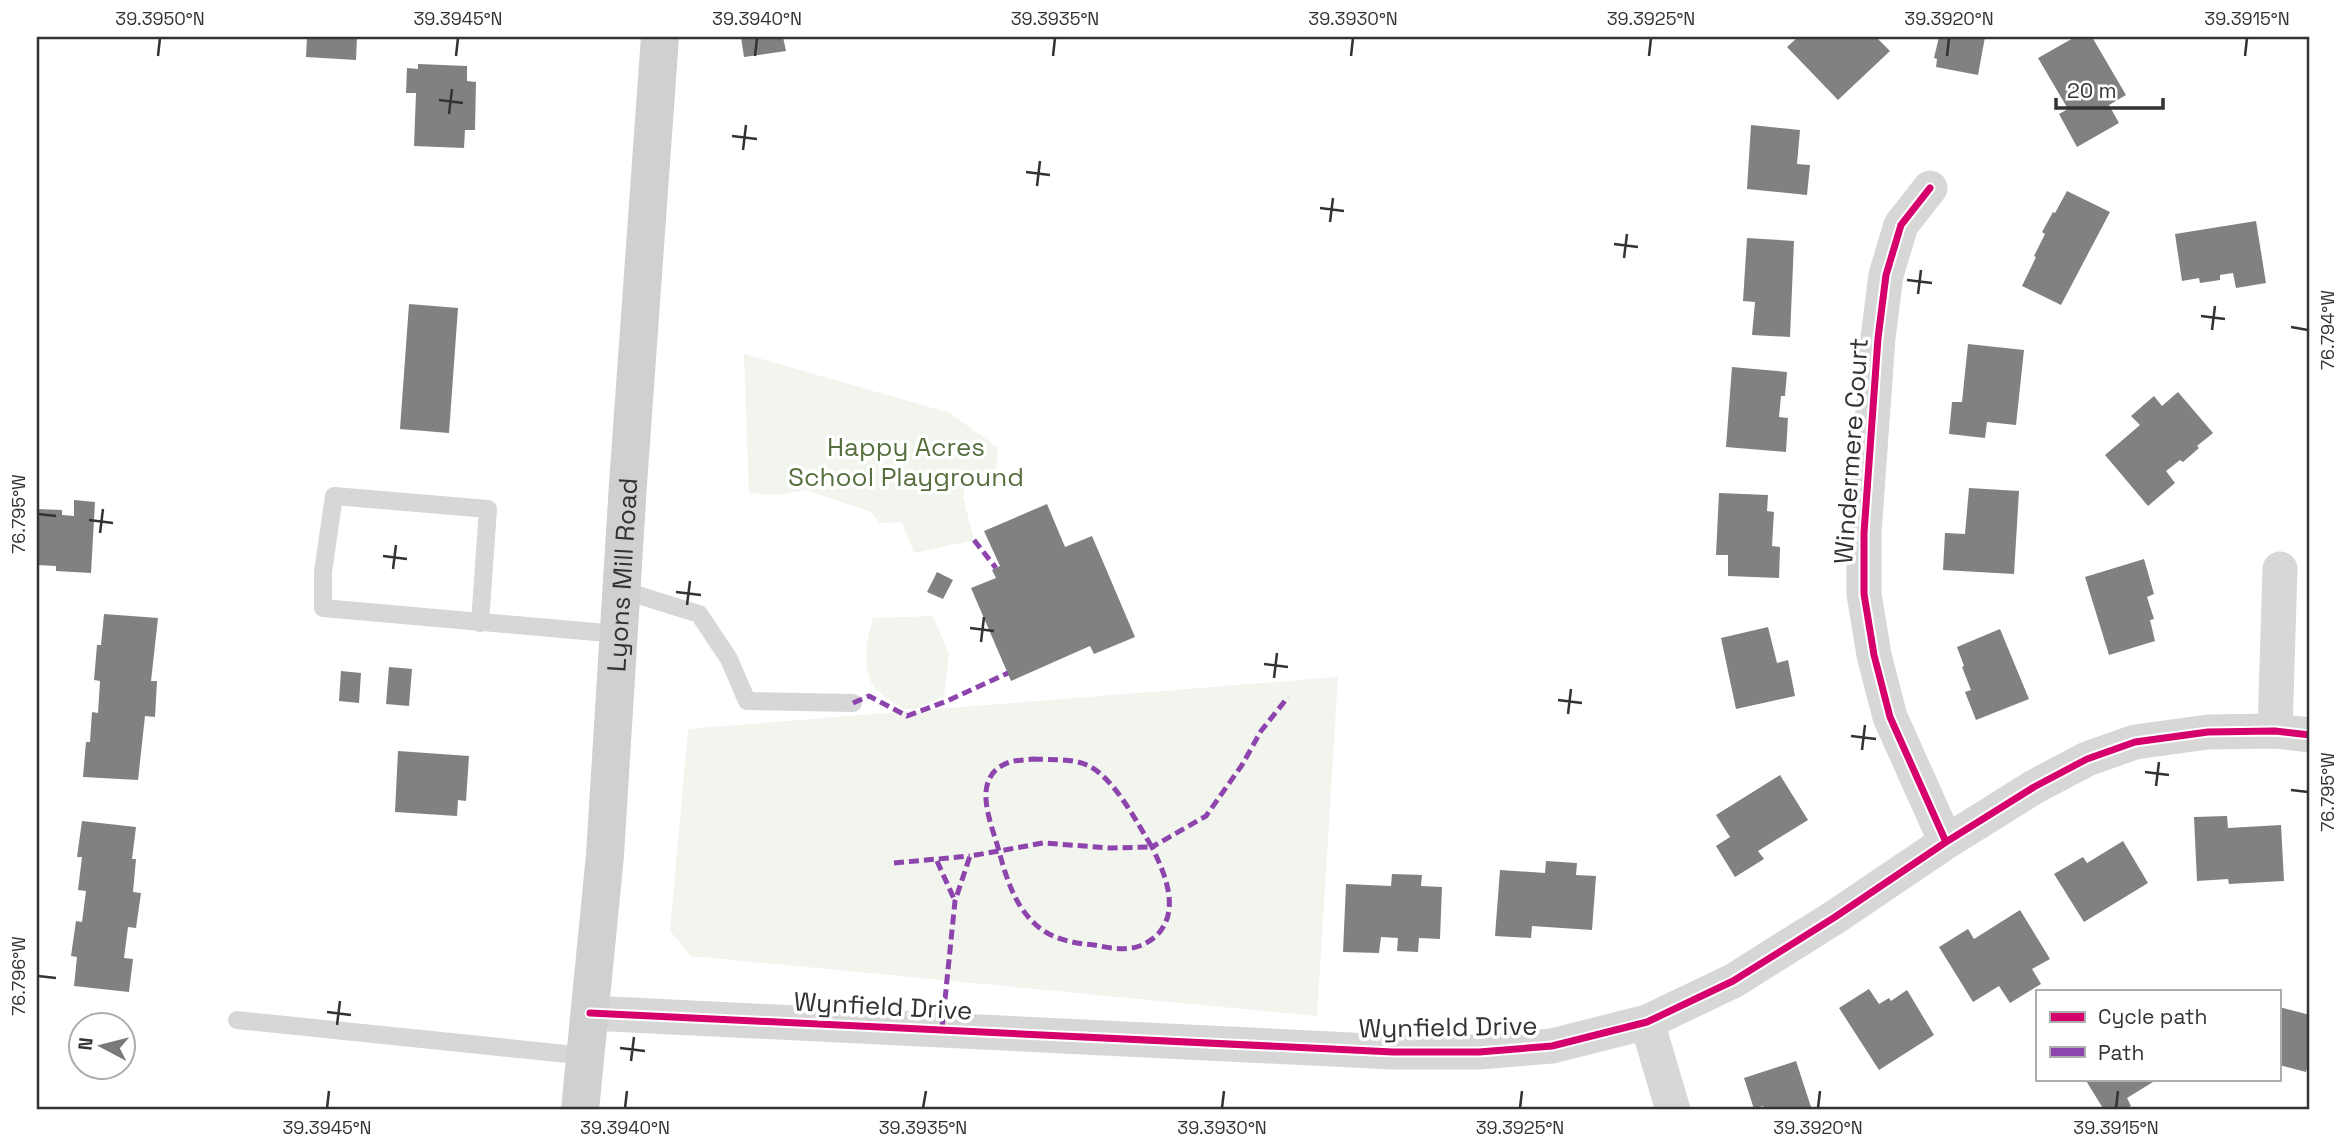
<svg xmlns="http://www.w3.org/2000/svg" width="2347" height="1147" font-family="'Space Grotesk',sans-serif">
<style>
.park{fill:#f1f5ed}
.building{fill:#818181}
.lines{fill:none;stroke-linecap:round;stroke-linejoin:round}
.lane{stroke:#d7d7d7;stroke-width:18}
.street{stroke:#d7d7d7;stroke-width:35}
.secondary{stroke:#d0d0d0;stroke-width:38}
.quiet{stroke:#8e44ad;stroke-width:5;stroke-dasharray:10 5;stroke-linecap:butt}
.cycleway-casing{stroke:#fff;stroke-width:11}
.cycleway{stroke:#d6006c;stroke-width:7}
.ticks{fill:none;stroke:#333;stroke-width:2.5}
.labels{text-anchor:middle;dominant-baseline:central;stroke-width:7;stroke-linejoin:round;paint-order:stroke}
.park-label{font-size:26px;fill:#576f3f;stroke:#fff}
.street-label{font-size:26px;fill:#333;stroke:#fff}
.neatline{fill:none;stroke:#333;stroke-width:2.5}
.ticks-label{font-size:18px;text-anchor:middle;fill:#333}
</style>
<rect width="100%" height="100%" fill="#fff"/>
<path class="park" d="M 744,354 L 950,413 L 998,448 L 995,481 L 966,479 L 963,497 L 974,540 L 914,553 L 902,522 L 880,523 L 871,512 L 805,490 L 777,495 L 749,493 Z
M 933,616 L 949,654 L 944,696 L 915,709 L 902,709 C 894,703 877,693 872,684 C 862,663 867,639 873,618 Z
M 1338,677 L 1317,1016 L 691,956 L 670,931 L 688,729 Z"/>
<path class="building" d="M 307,37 L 357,37 L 356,60 L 306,57 Z
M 741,37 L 783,37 L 786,51 L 744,57 Z
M 1798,37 L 1876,37 L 1890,51 L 1838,100 L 1787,47 Z
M 1939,37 L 1985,37 L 1978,75 L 1936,67 L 1937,59 L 1934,58 Z
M 2075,37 L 2092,37 L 2126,95 L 2109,105 L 2119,123 L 2077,147 L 2059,114 L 2068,109 L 2038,58 Z
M 418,64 L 467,66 L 467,81 L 476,82 L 475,130 L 465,130 L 464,148 L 414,146 L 416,93 L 406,93 L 407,68 L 418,69 Z
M 1751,125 L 1800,130 L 1797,164 L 1810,165 L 1807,195 L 1747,189 Z
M 2067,191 L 2110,212 L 2061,305 L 2022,286 L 2036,257 L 2034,256 L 2045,234 L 2042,232 L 2053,212 L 2055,213 Z
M 2256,221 L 2266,283 L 2236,288 L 2233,273 L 2220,275 L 2220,280 L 2200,283 L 2199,278 L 2182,281 L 2175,234 Z
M 1747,238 L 1794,241 L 1790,337 L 1752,335 L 1755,302 L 1743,301 Z
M 409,304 L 458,308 L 449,433 L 400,429 Z
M 1968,344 L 2024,350 L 2016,425 L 1987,422 L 1985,438 L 1949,434 L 1952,402 L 1962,402 Z
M 1732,367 L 1787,372 L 1785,396 L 1781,396 L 1779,417 L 1788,418 L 1786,452 L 1726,447 Z
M 2178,392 L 2213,433 L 2197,446 L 2199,448 L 2183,462 L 2180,460 L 2166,471 L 2175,483 L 2148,506 L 2105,455 L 2140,425 L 2131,416 L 2154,396 L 2162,406 Z
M 1969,488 L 2019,491 L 2014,574 L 1943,570 L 1945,533 L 1965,534 Z
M 1719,493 L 1768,495 L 1767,511 L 1774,512 L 1772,546 L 1780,547 L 1779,578 L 1728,576 L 1728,555 L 1716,555 Z
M 74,500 L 95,502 L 91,573 L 56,571 L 56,566 L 37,565 L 37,509 L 62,510 L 62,515 L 74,516 Z
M 1047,504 L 1065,547 L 1092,536 L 1135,637 L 1094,654 L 1090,646 L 1011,681 L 971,588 L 996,578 L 992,570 L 1000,566 L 984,531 Z
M 2144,559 L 2154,594 L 2147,597 L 2154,619 L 2150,620 L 2155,641 L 2109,655 L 2085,577 Z
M 937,572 L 953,580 L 943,599 L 927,592 Z
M 104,614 L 158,618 L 151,681 L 157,681 L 155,717 L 145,716 L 138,780 L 83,777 L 86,742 L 90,742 L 92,712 L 98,713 L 100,681 L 94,680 L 97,645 L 101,645 Z
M 1768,627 L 1777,663 L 1788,660 L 1795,696 L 1736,709 L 1721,638 Z
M 2000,629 L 2029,699 L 1976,720 L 1965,692 L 1971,690 L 1962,667 L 1964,666 L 1957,647 Z
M 389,667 L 412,669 L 409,706 L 386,704 Z
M 341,671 L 361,673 L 359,703 L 339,701 Z
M 398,751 L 469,756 L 466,801 L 458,800 L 457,816 L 395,812 Z
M 1780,775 L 1808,820 L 1758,851 L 1764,859 L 1735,877 L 1716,846 L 1730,837 L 1716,815 Z
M 2227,816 L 2228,828 L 2281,825 L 2284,881 L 2229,884 L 2228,879 L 2197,881 L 2194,817 Z
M 82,821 L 136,827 L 132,859 L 136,859 L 133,892 L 141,893 L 136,928 L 128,927 L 124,958 L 133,959 L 129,992 L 74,986 L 77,957 L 71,956 L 76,921 L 82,922 L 86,891 L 78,890 L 82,857 L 77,857 Z
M 2123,841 L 2148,883 L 2084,922 L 2054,874 L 2083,857 L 2087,863 Z
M 1546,861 L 1577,863 L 1576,875 L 1596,876 L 1592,930 L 1532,926 L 1531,938 L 1495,936 L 1500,870 L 1545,873 Z
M 1392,874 L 1422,875 L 1421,886 L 1442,887 L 1440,939 L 1419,938 L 1418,952 L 1397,951 L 1398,938 L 1381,937 L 1379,953 L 1343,952 L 1346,884 L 1391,886 Z
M 2020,910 L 2050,959 L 2032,969 L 2041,984 L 2010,1003 L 1999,986 L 1973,1002 L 1939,947 L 1968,929 L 1974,939 Z
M 1869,989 L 1879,1004 L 1889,998 L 1891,1001 L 1907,990 L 1934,1035 L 1879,1070 L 1839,1008 Z
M 2279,1007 L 2310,1015 L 2310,1056 L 2306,1072 L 2279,1065 Z
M 1796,1061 L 1812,1110 L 1765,1110 L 1763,1106 L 1754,1109 L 1744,1078 Z
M 2085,1079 L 2158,1079 L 2127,1098 L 2131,1106 L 2124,1110 L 2104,1110 Z"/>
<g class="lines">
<path class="lane" d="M 622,590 L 699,614 L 729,659 L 747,701 L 853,703
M 480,623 L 488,509 L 334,496 L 323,572 L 323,608 L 618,634
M 237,1020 L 586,1056"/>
<path class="street" d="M 1930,188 L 1901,225 L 1886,275 L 1878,338 L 1864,533 L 1864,594 L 1874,655 L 1890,717 L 1946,842
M 2275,731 L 2280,569
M 590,1013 L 1393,1052 L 1479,1052 L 1552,1046 L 1647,1022 L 1733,981 L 1835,917 L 1946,842 L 2034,787 L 2087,759 L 2135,742 L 2208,732 L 2275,731 L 2310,735
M 1647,1022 L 1673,1110"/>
<path class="secondary" id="s1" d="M 580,1110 L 605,855 L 628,484 L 660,37"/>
<path class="quiet" d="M 974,540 L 996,568
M 853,703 L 869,696 L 907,716 L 947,701 L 1008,673
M 1033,759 C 1050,760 1071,758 1087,765 C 1114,777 1137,823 1152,847 L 1110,848 L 1043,843 L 999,851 C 991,822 969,776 1010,762 C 1017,760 1025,760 1033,759 Z
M 937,861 L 955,901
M 894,863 L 970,856
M 942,1029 L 955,901 L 970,856 L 999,851 C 1006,877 1014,904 1034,923 C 1050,939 1072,943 1094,945 C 1106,947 1119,950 1132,948 C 1140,947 1149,942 1155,937 C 1182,912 1165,874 1152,847 L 1206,816 L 1242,765 L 1261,731 L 1288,697"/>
<defs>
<path id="cycleway" d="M 1930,188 L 1901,225 L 1886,275 L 1878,338 L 1864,533 L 1864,594 L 1874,655 L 1890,717 L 1946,842
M 590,1013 L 1393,1052 L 1479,1052 L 1552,1046 L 1647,1022 L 1733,981 L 1835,917 L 1946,842 L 2034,787 L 2087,759 L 2135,742 L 2208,732 L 2275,731 L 2310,735"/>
</defs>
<use href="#cycleway" class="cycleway-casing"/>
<use href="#cycleway" class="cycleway"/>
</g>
<path class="ticks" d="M 158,56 L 160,38M 456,56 L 458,38M 755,56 L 757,38M 1053,56 L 1055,38M 1351,56 L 1353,38M 1649,56 L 1651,38M 1947,56 L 1949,38M 2245,56 L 2247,38M 439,100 L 463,103M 449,114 L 452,89M 732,136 L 757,139M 743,150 L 746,125M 1026,172 L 1050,175M 1037,186 L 1040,161M 1320,208 L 1344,211M 1330,222 L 1333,198M 1614,244 L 1638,247M 1624,258 L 1627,234M 1907,280 L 1932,283M 1918,294 L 1921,270M 2201,316 L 2225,319M 2291,327 L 2308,330M 2212,330 L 2215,306M 38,514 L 56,516M 89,520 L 113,523M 100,533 L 103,509M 383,556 L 407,559M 393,569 L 396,545M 676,592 L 701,595M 687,605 L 690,581M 970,628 L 994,631M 981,642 L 984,617M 1264,664 L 1288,667M 1274,678 L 1277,653M 1558,700 L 1582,703M 1568,714 L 1571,689M 1851,736 L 1876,739M 1862,750 L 1865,725M 2145,772 L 2169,775M 2156,786 L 2159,762M 2291,790 L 2308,792M 38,976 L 56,978M 327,1012 L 351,1015M 337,1025 L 340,1001M 620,1048 L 645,1051M 631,1061 L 634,1037M 327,1108 L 329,1091M 625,1108 L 627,1091M 923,1108 L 926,1091M 1222,1108 L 1224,1091M 1520,1108 L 1522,1091M 1818,1108 L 1820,1091M 2116,1108 L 2118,1091"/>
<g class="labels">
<g class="park-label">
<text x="906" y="447">Happy Acres<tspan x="906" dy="30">School Playground</tspan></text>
</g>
<g class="street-label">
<text transform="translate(1851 451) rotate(-86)">Windermere Court</text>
<text stroke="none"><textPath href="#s1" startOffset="537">Lyons Mill Road</textPath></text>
<text transform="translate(883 1006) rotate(3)">Wynfield Drive</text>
<text transform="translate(1448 1027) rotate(-1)">Wynfield Drive</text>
</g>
</g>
<rect width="2347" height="1147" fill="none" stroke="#ffffff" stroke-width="77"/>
<rect x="2036" y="990" width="245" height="91" fill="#ffffff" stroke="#adadad" stroke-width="2"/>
<rect x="2050" y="1012" width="35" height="10" fill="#d6006c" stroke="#adadad" stroke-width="2"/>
<text x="2098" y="1024" font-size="21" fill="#333333">Cycle path</text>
<rect x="2050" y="1047" width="35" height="10" fill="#8e44ad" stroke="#adadad" stroke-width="2"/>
<text x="2098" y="1060" font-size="21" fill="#333333">Path</text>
<g transform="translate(102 1046) rotate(277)"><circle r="33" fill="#ffffff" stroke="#adadad" stroke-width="2"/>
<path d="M0-5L12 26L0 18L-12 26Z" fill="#7a7a7a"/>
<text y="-10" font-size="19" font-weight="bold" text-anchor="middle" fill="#333333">N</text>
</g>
<path d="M2056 98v10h107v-10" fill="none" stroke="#333333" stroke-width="3.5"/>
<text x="2067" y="98" font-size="21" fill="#333333" stroke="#ffffff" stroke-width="5" paint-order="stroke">20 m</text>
<rect x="38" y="38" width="2270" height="1070" class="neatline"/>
<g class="ticks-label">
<text x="160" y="25">39.3950°N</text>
<text x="458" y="25">39.3945°N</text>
<text x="757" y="25">39.3940°N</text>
<text x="1055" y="25">39.3935°N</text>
<text x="1353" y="25">39.3930°N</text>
<text x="1651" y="25">39.3925°N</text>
<text x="1949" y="25">39.3920°N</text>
<text x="2247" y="25">39.3915°N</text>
<text transform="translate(2328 330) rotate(-90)" y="6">76.794°W</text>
<text transform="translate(19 514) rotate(-90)" y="6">76.795°W</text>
<text transform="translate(2328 792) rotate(-90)" y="6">76.795°W</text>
<text transform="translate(19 976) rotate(-90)" y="6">76.796°W</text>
<text x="327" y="1134">39.3945°N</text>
<text x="625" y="1134">39.3940°N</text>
<text x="923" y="1134">39.3935°N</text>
<text x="1222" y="1134">39.3930°N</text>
<text x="1520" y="1134">39.3925°N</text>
<text x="1818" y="1134">39.3920°N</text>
<text x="2116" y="1134">39.3915°N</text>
</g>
</svg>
